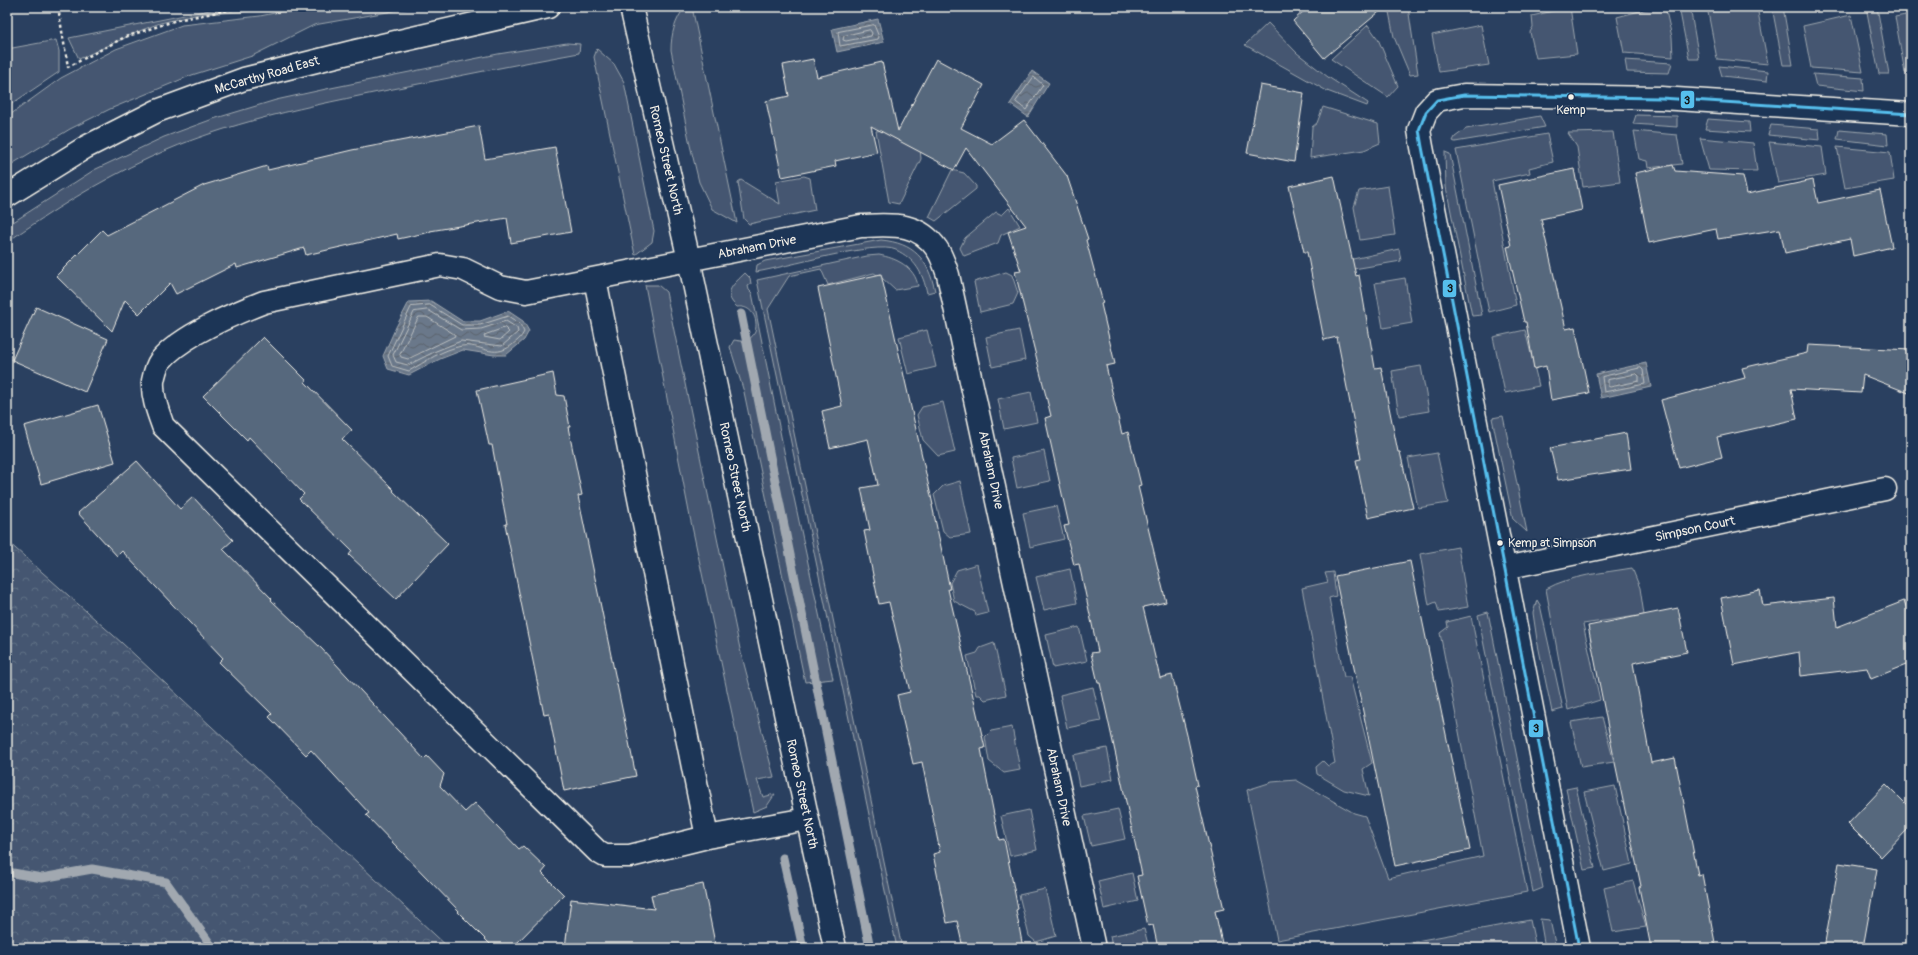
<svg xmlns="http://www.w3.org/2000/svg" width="1918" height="955" font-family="Pangolin,sans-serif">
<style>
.green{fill:#445771;stroke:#9ca4ac}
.forest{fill:url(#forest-crowns);stroke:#9ca4ac}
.water{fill:url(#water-waves);stroke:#a1a8b0}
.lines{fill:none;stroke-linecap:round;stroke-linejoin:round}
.shore{stroke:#bdc1c2;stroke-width:1}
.stream{stroke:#a1a8b0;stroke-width:9}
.building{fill:#56677d;stroke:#f4f1e8}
.minor-casing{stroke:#f4f1e8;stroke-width:25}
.major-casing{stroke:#f4f1e8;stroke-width:25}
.path{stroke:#f4f1e8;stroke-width:2.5;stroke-dasharray:3 3;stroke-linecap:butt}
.minor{stroke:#1d3557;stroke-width:22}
.major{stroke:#1d3557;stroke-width:22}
.bus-1-casing{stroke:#1d3557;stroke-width:6}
.bus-1{stroke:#56bfed;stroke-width:3}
.bus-dot{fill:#f4f1e8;stroke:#1d3557;stroke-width:1.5}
.labels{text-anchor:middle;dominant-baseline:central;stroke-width:3;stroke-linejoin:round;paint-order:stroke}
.bus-label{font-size:12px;fill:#f4f1e8;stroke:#1d3557}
.street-label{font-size:13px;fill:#f4f1e8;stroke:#1d3557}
.line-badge{stroke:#1d3557;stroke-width:1.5}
.pale-badge-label{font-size:11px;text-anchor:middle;font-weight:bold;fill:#111}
</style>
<defs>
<pattern id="forest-crowns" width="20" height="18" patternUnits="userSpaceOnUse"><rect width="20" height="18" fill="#445771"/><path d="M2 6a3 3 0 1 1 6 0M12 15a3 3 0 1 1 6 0" fill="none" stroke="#607085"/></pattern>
<pattern id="water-waves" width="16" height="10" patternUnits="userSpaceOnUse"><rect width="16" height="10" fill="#6a788a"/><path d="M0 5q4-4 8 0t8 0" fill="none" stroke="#5b626b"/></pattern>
</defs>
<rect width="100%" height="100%" fill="#2a4060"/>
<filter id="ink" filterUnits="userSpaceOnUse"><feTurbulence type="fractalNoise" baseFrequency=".025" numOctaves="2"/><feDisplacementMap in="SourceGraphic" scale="8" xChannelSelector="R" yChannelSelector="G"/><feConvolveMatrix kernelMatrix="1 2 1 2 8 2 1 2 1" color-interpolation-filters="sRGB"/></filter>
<g filter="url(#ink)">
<path class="green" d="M 225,7 L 269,7 L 242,12 L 199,14 L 160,23 L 142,30 L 79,59 L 69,38 Z
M 304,7 L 416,7 L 314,25 L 252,56 L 192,75 L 110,109 L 70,129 L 7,167 L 7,117 L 61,78 L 116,49 L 182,25 L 260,16 Z
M 685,7 L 692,7 L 737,223 L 712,209 L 699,182 L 690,145 L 671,50 C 671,34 675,20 685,7 Z
M 1388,7 L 1408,7 L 1418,74 L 1410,75 L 1394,37 Z
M 1570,7 L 1577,54 L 1536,58 L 1530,32 L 1533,27 L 1532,16 Z
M 1655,7 L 1665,7 L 1672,37 L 1673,57 L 1624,53 L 1617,17 Z
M 1679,7 L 1690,7 L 1699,59 L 1689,59 Z
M 1707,7 L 1757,7 L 1768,64 L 1717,59 Z
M 1772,7 L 1783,7 L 1793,65 L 1783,65 Z
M 1866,7 L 1877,7 L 1889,74 L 1879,74 Z
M 1911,14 L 1911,74 L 1905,73 L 1895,17 Z
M 1851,15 L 1863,72 L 1811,68 L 1803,26 Z
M 1268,23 L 1297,53 L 1328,77 L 1368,103 L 1367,106 L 1327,91 L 1245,45 Z
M 1368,25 L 1378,39 L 1398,86 L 1388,97 L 1331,59 Z
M 1481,25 L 1489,65 L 1439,72 L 1432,35 Z
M 56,40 L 59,51 L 59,72 L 7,107 L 7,49 Z
M 567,43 L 580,44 L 579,53 C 517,64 455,77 393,89 C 310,106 226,122 149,158 C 99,181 52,211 7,242 L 7,226 L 94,170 L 164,137 L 213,119 L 276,100 L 326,89 L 498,54 Z
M 597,49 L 614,64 L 624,82 L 654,231 L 652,242 L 635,255 L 594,57 Z
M 1625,60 L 1672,63 L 1669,73 L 1627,72 Z
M 1719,66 L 1768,71 L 1767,81 L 1722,76 Z
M 1813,74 L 1863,78 L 1864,91 L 1816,86 Z
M 1323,107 L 1378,124 L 1380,143 L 1364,150 L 1310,158 L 1312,127 L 1317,123 Z
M 1636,115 L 1677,116 L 1677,127 L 1633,124 Z
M 1540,116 L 1545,127 L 1455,142 L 1453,141 L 1455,137 L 1466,129 Z
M 1708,119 L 1749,122 L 1750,132 L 1705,129 Z
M 1771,125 L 1819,129 L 1820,140 L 1768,135 Z
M 918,126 L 921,159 L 899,204 L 889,202 L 876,131 Z
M 1839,130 L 1887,134 L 1888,145 L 1837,139 Z
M 1634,131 L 1677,135 L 1682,164 L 1648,168 L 1647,161 L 1639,159 Z
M 1613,132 L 1620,182 L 1583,187 L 1577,147 L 1568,133 Z
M 1547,134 L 1553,162 L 1529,168 L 1530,173 L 1492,181 L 1516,305 L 1489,312 L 1456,150 Z
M 1700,138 L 1753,143 L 1757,171 L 1709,170 Z
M 1769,142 L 1822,147 L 1826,175 L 1778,183 Z
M 1837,147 L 1890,152 L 1894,180 L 1845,188 Z
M 1445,152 L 1450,154 L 1482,315 L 1472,316 L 1446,187 Z
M 952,170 L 964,173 L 976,186 L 976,189 L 936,221 L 929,217 Z
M 804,176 L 810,178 L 815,210 L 749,224 L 744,219 L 738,182 L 741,180 L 780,204 L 776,181 Z
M 1388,186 L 1395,235 L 1360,240 L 1354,207 L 1359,191 Z
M 1009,208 L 1020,226 L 1001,235 L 998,243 L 964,256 L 960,248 L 965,238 L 996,212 L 1002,215 Z
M 881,240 C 914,243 928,259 935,291 L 927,293 C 923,273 915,259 896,250 C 876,240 783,268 756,272 L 757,265 L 765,261 Z
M 1399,249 L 1401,261 L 1318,275 L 1316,267 Z
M 879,255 C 896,258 915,267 918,286 L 895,290 L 882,278 L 874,273 L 828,285 L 821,269 L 789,276 L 768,309 L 902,948 L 897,948 L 757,280 L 867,256 Z
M 1006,272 L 1012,275 L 1018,293 L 1013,304 L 980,312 L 974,282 Z
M 745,273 L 750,278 L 751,284 L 748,286 L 749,290 L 752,293 L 785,456 L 833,679 L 805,682 L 744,392 L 730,347 L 734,340 L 747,342 C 749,339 754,335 755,332 C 759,318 751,305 737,307 C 721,293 734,284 745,273 Z
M 1405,278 L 1412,323 L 1383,328 L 1375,283 Z
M 645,285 L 658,285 L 666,292 L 740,649 L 774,777 L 757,780 L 763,797 L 775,794 L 767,806 L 753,812 L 690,517 Z
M 927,330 L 936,367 L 908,374 L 899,337 Z
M 1019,330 L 1025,360 L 992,367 L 986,337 Z
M 1525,330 L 1539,386 L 1505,393 L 1493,337 Z
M 1421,366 L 1429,411 L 1399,416 L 1392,371 Z
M 1031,392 L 1037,422 L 1004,429 L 998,399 Z
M 943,402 L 955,452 L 938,456 L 923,440 L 917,415 L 922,407 Z
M 1503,416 L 1527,532 L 1513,519 L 1492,418 Z
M 1044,451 L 1050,481 L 1017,488 L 1011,458 Z
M 1437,453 L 1448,503 L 1418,508 L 1408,458 Z
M 960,481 L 971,534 L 950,537 L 943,531 L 934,495 L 943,486 Z
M 1056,506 L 1064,539 L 1030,547 L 1023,513 Z
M 1458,547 L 1468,607 L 1439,612 L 1436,602 L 1429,605 L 1420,554 Z
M 977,564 L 988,613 L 976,616 L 975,612 L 954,601 L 950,583 L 957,570 Z
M 1632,568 L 1640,588 L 1644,615 L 1583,624 L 1600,700 L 1568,710 L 1546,589 C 1571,575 1603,573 1632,568 Z
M 1070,569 L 1077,603 L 1044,610 L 1036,577 Z
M 1333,572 L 1336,596 L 1329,598 L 1344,677 L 1350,677 L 1372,763 L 1363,769 L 1369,796 L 1344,790 L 1317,774 L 1316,767 L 1323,761 L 1328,766 L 1335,763 L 1302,588 L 1328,582 L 1325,573 Z
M 1537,600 L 1540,605 L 1563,709 L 1552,712 L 1537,640 L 1533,613 Z
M 1488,612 L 1543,888 L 1533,892 L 1478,615 Z
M 1471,616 L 1527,892 L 1277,940 L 1247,790 L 1272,782 L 1296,780 L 1354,813 L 1365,816 L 1388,878 L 1483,856 L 1440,633 L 1448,627 L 1447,622 Z
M 1079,627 L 1087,661 L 1053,668 L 1046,635 Z
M 994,643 L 1006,695 L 985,700 L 980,695 L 976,695 L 967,656 L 977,653 L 980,648 Z
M 1093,687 L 1101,721 L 1067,728 L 1060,695 Z
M 1602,717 L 1614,762 L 1581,767 L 1571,722 Z
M 1012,727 L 1020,770 L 1004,773 L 989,761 L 985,737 L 991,731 Z
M 1107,748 L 1113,779 L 1079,786 L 1073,755 Z
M 1615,786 L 1632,864 L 1604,871 L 1584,792 Z
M 1576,787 L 1595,868 L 1584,870 L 1566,789 Z
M 1118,809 L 1125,839 L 1091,846 L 1084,816 Z
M 1029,810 L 1037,850 L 1010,856 L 1001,816 Z
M 1132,873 L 1138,901 L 1104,909 L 1098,881 Z
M 1633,881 L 1646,927 L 1613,932 L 1604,888 Z
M 1045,889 L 1056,936 L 1036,942 L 1029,936 L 1019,895 Z
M 1540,919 L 1550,920 L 1556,948 L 1545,948 Z
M 1530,920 L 1536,948 L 1378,948 Z
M 1144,929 L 1149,948 L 1112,948 L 1110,936 Z"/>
<path class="forest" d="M 7,541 L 122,643 L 449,948 L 7,948 Z"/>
<path class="water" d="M 878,19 L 884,42 L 837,52 L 832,29 Z
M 1032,71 L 1049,83 L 1028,117 L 1010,104 Z
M 431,301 L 462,321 L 480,321 L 508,311 L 523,321 L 529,331 L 524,340 L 506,355 L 494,355 L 463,350 L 440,359 L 409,375 L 388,369 L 383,356 L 396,327 L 409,302 Z
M 1646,363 L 1651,387 L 1601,398 L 1596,374 Z"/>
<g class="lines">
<path class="shore" d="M 874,25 L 879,37 L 878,39 L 840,46 L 838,32 Z
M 870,30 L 872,33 L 871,36 L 846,41 L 843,40 L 844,36 Z
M 1034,77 L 1043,85 L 1026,110 L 1016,102 Z
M 430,305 L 462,325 L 480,325 L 508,316 L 520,324 L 524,332 C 521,338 517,341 512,345 C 493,360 480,343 462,346 C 443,349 425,362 409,371 L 392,366 L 388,356 L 411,307 Z
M 428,310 L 461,330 L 481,329 L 506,321 L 517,328 L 518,332 L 502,346 L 461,341 L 436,351 L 408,365 L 396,362 L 393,355 L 414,312 Z
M 419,317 L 427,317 L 454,334 L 455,336 L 408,359 L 401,357 L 400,355 Z
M 505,328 L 509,332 L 500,340 L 484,337 L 485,335 Z
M 1641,368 L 1643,370 L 1645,384 L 1604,392 L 1602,377 Z
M 1637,374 L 1639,376 L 1639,381 L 1610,387 L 1608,386 L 1608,380 Z"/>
<path class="stream" d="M 741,314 L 870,948
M 783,858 L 803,948
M 7,872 L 42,878 L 92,869 L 166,882 L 213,948"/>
</g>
<path class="building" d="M 1308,7 L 1385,7 L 1324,58 L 1293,21 Z
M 813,59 L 817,77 L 882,62 L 898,131 L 936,59 L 984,85 L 961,128 L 992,144 L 1024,120 L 1067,176 L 1088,239 L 1086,240 L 1103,303 L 1101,304 L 1115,364 L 1106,366 L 1122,434 L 1128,432 L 1141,485 L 1138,486 L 1166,602 L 1143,607 L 1160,678 L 1172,675 L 1187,735 L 1198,785 L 1195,786 L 1224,909 L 1215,911 L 1223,948 L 1158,948 L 1153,925 L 1148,926 L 1137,876 L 1142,875 L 1100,683 L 1098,683 L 1091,653 L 1098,652 L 1079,564 L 1074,565 L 1064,526 L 1069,525 L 1045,418 L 1051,416 L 1015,272 L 1021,271 L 1008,232 L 1026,226 L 966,148 L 954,170 L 871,126 L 877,152 L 835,161 L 836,166 L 782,177 L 766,101 L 789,96 L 783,65 Z
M 1260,85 L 1304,93 L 1294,162 L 1247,153 Z
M 479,126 L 485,159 L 555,147 L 571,232 L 511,243 L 507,218 L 430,231 L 430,232 L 398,239 L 397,234 L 306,255 L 304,248 L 237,268 L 236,264 L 176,294 L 170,283 L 139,314 L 125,300 L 112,331 L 56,276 L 102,230 L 107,235 L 204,185 L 267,166 L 268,170 L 352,150 Z
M 1673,165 L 1675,171 L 1743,176 L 1747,194 L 1813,180 L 1818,203 L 1880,190 L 1892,247 L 1853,256 L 1850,239 L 1785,253 L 1780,229 L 1718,239 L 1716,229 L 1649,243 L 1635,173 Z
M 1574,169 L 1582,210 L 1541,219 L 1566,329 L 1575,327 L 1589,393 L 1551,400 L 1546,366 L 1534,369 L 1526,322 L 1524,322 L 1507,247 L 1511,246 L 1498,185 Z
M 1334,176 L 1356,276 L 1359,275 L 1375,368 L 1381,367 L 1398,452 L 1400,452 L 1413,508 L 1368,518 L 1356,460 L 1361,459 L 1337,337 L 1324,340 L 1307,252 L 1304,252 L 1289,186 Z
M 881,274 L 933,505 L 932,505 L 950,589 L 948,589 L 985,748 L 981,749 L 999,840 L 1004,839 L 1018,909 L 1016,910 L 1023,948 L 963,948 L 957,921 L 947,923 L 933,854 L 940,852 L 922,762 L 913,764 L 897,695 L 910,692 L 889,602 L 879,604 L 864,531 L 870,530 L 861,488 L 878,485 L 868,439 L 830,448 L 822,411 L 842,406 L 818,288 Z
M 36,307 L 108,339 L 85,392 L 12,360 Z
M 263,337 L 306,380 L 305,382 L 352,430 L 342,439 L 394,490 L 393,491 L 448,544 L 396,599 L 349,555 L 352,551 L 299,499 L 304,494 L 249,437 L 247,440 L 203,396 Z
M 1808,345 L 1911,350 L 1911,394 L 1863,375 L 1861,393 L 1791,389 L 1797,419 L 1717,437 L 1722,457 L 1679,468 L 1661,400 L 1745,378 L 1742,368 L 1807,353 Z
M 553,373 L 557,395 L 564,396 L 570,427 L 568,427 L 582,495 L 578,496 L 636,776 L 564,791 L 549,714 L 544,715 L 505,524 L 507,524 L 492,445 L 489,445 L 477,390 Z
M 98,405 L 115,462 L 41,484 L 24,426 Z
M 1626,433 L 1631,469 L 1558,480 L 1550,448 Z
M 137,461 L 180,509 L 193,497 L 233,540 L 223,549 L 272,599 L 271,600 L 322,649 L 424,759 L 427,756 L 444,774 L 440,786 L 465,812 L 475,803 L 519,849 L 523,846 L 546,868 L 542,873 L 564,895 L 512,948 L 494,948 L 458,912 L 459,911 L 366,815 L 369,813 L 311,750 L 306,755 L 269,717 L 272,714 L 219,662 L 223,658 L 122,551 L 117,556 L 78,513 Z
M 1410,561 L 1470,850 L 1395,866 L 1335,576 Z
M 1760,590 L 1763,606 L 1834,598 L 1837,627 L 1904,601 L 1911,619 L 1911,663 L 1871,679 L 1867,668 L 1801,676 L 1799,652 L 1734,665 L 1721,598 Z
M 1678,608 L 1687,652 L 1633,663 L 1651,763 L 1675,758 L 1698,875 L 1702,874 L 1716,948 L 1651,948 L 1639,887 L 1641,886 L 1614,758 L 1588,626 Z
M 1886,784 L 1911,809 L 1911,826 L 1881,857 L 1848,824 Z
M 1839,863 L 1877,869 L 1863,948 L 1824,948 Z
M 703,884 L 716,948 L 565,948 L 571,899 L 654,909 L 651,895 Z"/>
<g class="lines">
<defs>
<path id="minor" d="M 7,196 L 86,147 L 157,111 L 244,79 L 352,52 L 548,7
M 595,279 L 707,837
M 1505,568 L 1885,489
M 807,819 L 707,837 L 630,856 L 605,856 L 598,852 L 163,426 C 158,412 152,397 153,381 C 154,376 157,365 160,361 C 182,335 233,314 264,302 L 440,265 L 463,269 L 500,287 L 526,292 L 861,226 C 891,225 918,221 937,249 C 942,256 945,266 948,275 L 1094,948
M 1579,948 L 1422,147 L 1419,130 L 1426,112 L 1437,100 L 1464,95 L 1661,98 L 1911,114"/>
<path id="major" d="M 631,7 L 689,260 L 835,948"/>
</defs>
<use href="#minor" class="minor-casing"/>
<use href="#major" class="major-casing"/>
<path class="path" d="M 58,7 L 68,67 L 125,37 L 177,20 L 244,7"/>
<use href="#minor" class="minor"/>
<use href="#major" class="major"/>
<defs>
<path id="bus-1" d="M 1579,948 L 1422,147 L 1419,130 L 1426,112 L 1437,100 L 1464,95 L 1661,98 L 1911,114"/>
</defs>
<use href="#bus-1" class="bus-1-casing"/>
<use href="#bus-1" class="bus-1"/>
</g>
</g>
<g class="bus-dot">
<circle cx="1571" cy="97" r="3.5"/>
<circle cx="1500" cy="543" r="3.5"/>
</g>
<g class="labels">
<g class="bus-label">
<text x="1571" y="110">Kemp</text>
<text x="1508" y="543" text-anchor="start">Kemp at Simpson</text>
</g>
<g class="street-label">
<text transform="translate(267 75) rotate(-16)">McCarthy Road East</text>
<text transform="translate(666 160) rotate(77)">Romeo Street North</text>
<text transform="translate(757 247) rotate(-11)">Abraham Drive</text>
<text transform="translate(991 470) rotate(78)">Abraham Drive</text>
<text transform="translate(735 477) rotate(78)">Romeo Street North</text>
<text transform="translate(1695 529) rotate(-12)">Simpson Court</text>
<text transform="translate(1059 787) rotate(78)">Abraham Drive</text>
<text transform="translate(802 794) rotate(78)">Romeo Street North</text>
</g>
</g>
<g class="line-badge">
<rect x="1680" y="90" width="15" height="19" rx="4" fill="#56bfed"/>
<rect x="1442" y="279" width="15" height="19" rx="4" fill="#56bfed"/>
<rect x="1528" y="719" width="16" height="19" rx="4" fill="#56bfed"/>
</g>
<g class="pale-badge-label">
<text x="1687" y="104">3</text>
<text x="1450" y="292">3</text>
<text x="1536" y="732">3</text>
</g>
<rect width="1918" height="955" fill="none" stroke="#1d3557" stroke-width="24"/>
<rect x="12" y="12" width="1894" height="931" fill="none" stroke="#f4f1e8" stroke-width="1.5" filter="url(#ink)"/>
</svg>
